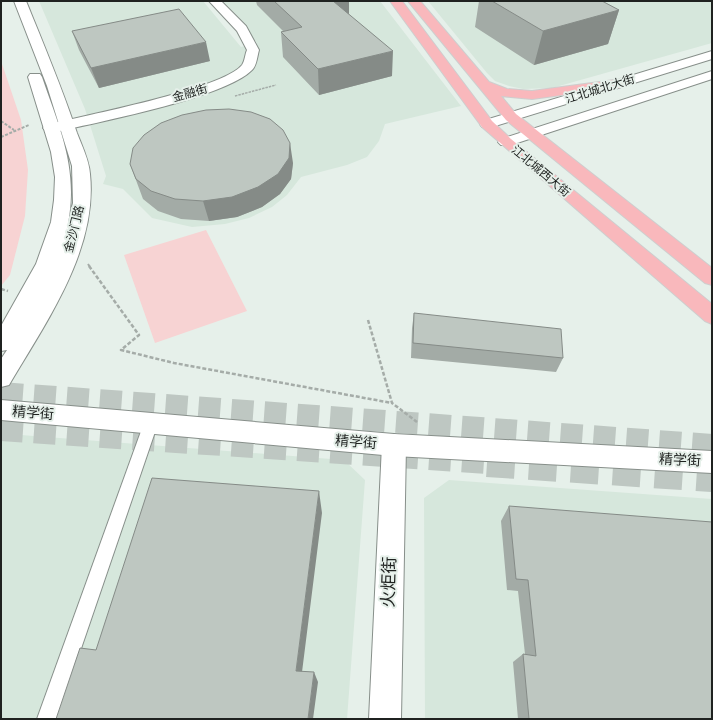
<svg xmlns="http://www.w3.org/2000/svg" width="713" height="720" font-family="'Fira Sans Condensed','Noto Sans SC',sans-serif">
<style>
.built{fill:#d6e7dc}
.green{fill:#f7d3d3}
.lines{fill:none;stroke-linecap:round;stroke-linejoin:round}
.primary-tunnel-far1{stroke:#bec7c2;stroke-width:22;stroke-dasharray:22 11;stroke-linecap:butt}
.primary-tunnel{stroke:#bec7c2;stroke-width:28;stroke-dasharray:28 14;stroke-linecap:butt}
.lane-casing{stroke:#878f8a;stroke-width:2}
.street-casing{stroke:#878f8a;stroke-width:2}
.secondary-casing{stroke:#878f8a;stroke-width:2}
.primary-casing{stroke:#cecece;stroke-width:2}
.path-far2{stroke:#a5aca8;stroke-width:1.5;stroke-dasharray:2.5 1;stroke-linecap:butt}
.path-far1{stroke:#a5aca8;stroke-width:2;stroke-dasharray:3 1.5;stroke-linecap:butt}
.path{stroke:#a5aca8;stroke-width:2.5;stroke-dasharray:4 2;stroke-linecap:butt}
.lane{fill:#fff;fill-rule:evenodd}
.street{fill:#fff;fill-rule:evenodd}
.secondary{fill:#fff;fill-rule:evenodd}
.primary{fill:#f9b8bc;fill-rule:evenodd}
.wall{fill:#a3aba6}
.shaded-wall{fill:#858b87}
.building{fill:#bec7c1;stroke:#858b87}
.labels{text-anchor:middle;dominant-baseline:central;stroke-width:4;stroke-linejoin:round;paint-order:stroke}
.far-street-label{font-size:12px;fill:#1f2220;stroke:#e6f0ea}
.street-label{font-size:14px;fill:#1f2220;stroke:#e6f0ea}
.near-street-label{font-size:17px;fill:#1f2220;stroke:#e6f0ea}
</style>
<rect width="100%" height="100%" fill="#e6f0ea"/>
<path class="built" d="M 39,1 L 203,1 L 241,47 L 257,43 L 219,1 L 380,1 L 461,106 L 385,124 L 379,141 L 367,157 L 347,165 L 301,177 L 287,195 L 272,207 L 249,218 L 225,224 L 192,227 L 152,218 L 123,189 L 103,184 L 106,176 L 85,109 Z
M 428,1 L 712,1 L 712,43 L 552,88 L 523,89 L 509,86 L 495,81 L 487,73 Z
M 8,434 L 344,460 L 365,480 L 347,719 L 1,719 L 1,437 Z
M 449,480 L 712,499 L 712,719 L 425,719 L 424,498 Z"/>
<path class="green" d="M 1,61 L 21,120 L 28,170 L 25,216 L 10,275 L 1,286 Z
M 206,230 L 247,311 L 155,343 L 124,255 Z"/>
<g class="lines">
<path class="primary-tunnel-far1" d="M 1,393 L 712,445
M 1,430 L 502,464"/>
<path class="primary-tunnel" d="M 487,463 L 712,478"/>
<defs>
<path id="lane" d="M 151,417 L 156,419 L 158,423 L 57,719 L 37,719 L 144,423 L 146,419 Z"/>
<path id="street" d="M 209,1 L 221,1 L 246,26 L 259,50 C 257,57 257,65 252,70 C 225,98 93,123 51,133 L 46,131 L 43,128 L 46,125 C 82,116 223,89 242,65 C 245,61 245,54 247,50 L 237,31 Z
M 394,434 L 403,437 L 406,445 L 401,719 L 369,719 L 382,445 L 385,437 Z"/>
<path id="secondary" d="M 14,1 L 26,1 C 44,45 62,88 77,133 C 82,146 89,160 90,174 C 98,250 46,322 9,385 L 1,387 L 1,359 L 7,350 L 1,351 L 1,326 L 36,264 L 51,222 L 54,200 L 55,177 L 51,152 L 28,77 L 30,74 L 40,74 L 42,77 C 62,135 81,175 65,237 L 73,203 L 72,166 L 47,86 Z
M 712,51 L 712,59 L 492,127 L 482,127 L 480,124 L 482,121 Z
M 712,71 L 712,79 L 511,145 L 501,145 L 498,142 L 501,139 Z
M 1,400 L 394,434 L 712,451 L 712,473 L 394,456 L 1,420 Z"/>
<path id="primary" d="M 390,1 L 402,1 L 492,121 L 511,139 L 712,304 L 712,324 L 705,321 L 482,127 Z
M 408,1 L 420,1 L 489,82 L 507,89 L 532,91 L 622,79 L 627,80 L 629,83 L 627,86 L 622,87 L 532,99 L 501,96 L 516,114 L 712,268 L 712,285 L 705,283 L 506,120 Z"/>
</defs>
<use href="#lane" class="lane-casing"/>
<use href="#street" class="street-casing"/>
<use href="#secondary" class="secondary-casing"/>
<use href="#primary" class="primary-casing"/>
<path class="path-far2" d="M 235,96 L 276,85"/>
<path class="path-far1" d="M 1,121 L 14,130
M 1,137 L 29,125
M 88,264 L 90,267"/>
<path class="path" d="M 89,266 L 139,335 L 121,350 L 174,363 L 392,403
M 1,289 L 8,291
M 368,320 L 392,403 L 417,422"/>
<use href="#lane" class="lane"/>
<use href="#street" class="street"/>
<use href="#secondary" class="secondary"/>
<use href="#primary" class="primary"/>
</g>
<path class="wall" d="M 256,1 L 349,1 L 349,14 L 392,76 L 319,95 L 283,57 L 281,32 L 283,31 L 257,5 Z
M 479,1 L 602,1 L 619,10 L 608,44 L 534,65 L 475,27 Z
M 72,31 L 210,61 L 99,88 L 79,50 Z
M 293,163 L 291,179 L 280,194 L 262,207 L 237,217 L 209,221 L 181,219 L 158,211 L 143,199 L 130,164 Z
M 414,313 L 563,358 L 556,372 L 411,358 L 412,328 Z
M 509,506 L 712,719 L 518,719 L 513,662 L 523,654 L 525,654 L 518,591 L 507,590 L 501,521 Z"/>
<path class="shaded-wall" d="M 331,1 L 349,1 L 349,19 Z
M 619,10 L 608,44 L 534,65 L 543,31 Z
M 206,42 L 210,61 L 99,88 L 91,68 Z
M 393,51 L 392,76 L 319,95 L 318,69 Z
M 290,143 L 293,163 L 291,179 L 280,194 L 262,207 L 237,217 L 209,221 L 203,201 Z
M 319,491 L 322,513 L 301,680 L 296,671 Z
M 314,672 L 318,682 L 313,719 L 308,719 Z"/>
<path class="building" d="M 274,1 L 333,1 L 393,51 L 318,69 L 281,32 L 302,27 Z
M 492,1 L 602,1 L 619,10 L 543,31 Z
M 179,9 L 206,42 L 91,68 L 72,31 Z
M 229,109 L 251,112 L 270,119 L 283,130 L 290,143 L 289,158 L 278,174 L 258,187 L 232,197 L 203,201 L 175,199 L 151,191 L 136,179 L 130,164 L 133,148 L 144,135 L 161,123 L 182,115 L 206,110 Z
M 414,313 L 561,329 L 563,358 L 413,343 Z
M 152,478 L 319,491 L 296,671 L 314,672 L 308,719 L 56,719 L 80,648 L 96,650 Z
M 509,506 L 712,522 L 712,719 L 529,719 L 523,654 L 536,656 L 528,580 L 516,579 Z"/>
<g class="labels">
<g class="far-street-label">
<text transform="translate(600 89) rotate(-17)">江北城北大街</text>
<text transform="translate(190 93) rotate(-16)">金融街</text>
<text transform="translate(541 171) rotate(40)">江北城西大街</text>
<text transform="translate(74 229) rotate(-76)">金沙门路</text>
</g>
<g class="street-label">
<text transform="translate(33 413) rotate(5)">精学街</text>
<text transform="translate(356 442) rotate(5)">精学街</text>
<text transform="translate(680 460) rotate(3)">精学街</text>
</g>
<g class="near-street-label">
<text transform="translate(389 582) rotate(-88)">火炬街</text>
</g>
</g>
<rect width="713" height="720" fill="none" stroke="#1f2220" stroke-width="4"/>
</svg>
